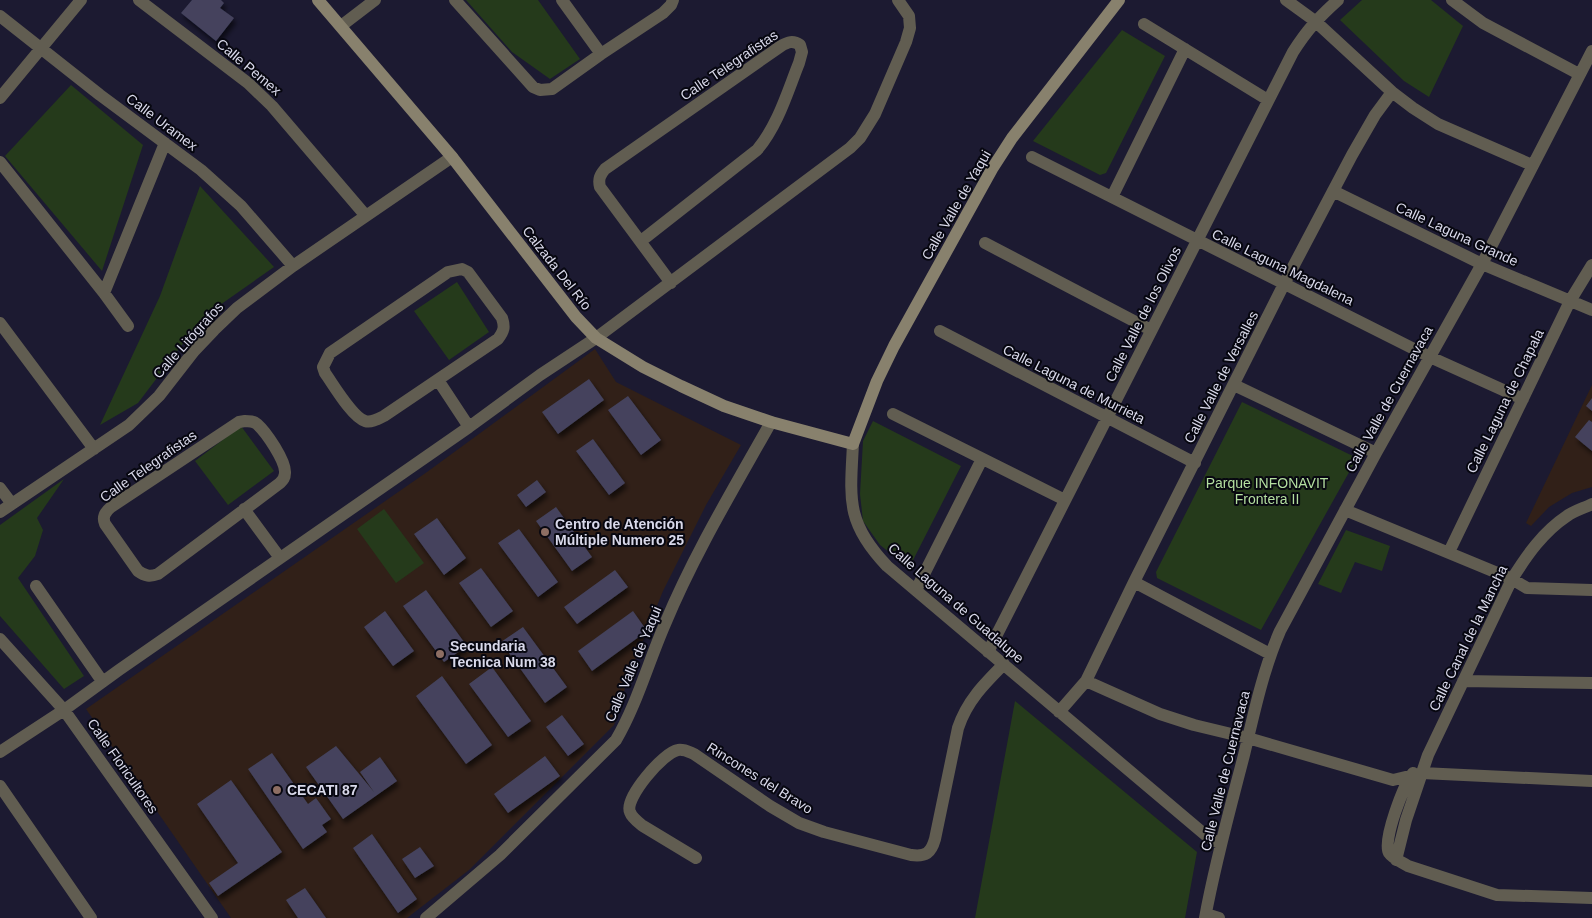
<svg xmlns="http://www.w3.org/2000/svg" width="1592" height="918" font-family="Arial,sans-serif">
<style>
.education{fill:#312018}
.green{fill:#253a1b}
.building{fill:#44435d;filter:url(#shadow)}
.lines{fill:none;stroke-linecap:round;stroke-linejoin:round}
.street{stroke:#615d51;stroke-width:12}
.secondary{stroke:#88816d;stroke-width:12}
.education-dot{fill:#8d6e63;stroke:#070710;stroke-width:2}
.labels{text-anchor:middle;dominant-baseline:central;stroke-width:4;stroke-linejoin:round;paint-order:stroke}
.street-label{font-size:14px;fill:#d9d9ea;stroke:#070710}
.park-label{font-size:14px;fill:#b4dfa0;stroke:#070710}
.poi-label{font-size:14px;font-weight:bold;fill:#d9d9ea;stroke:#070710;text-anchor:start}
</style>
<defs>
<filter id="shadow"><feDropShadow dx="2.5" dy="4.5" stdDeviation="2.5" flood-color="#0009"/></filter>
</defs>
<rect width="100%" height="100%" fill="#1c1a31"/>
<path class="education" d="M 595,349 L 616,382 L 741,445 L 706,505 L 663,591 L 629,675 L 614,725 L 469,870 L 407,918 L 231,918 L 86,709 L 427,472 Z
M 1592,385 L 1592,487 L 1572,493 L 1549,507 L 1531,526 L 1526,523 Z"/>
<path class="green" d="M 466,0 L 538,0 L 580,59 L 550,79 L 512,52 Z
M 1362,0 L 1431,0 L 1463,26 L 1429,97 L 1404,81 L 1340,20 Z
M 1122,30 L 1165,56 L 1106,173 L 1100,175 L 1033,141 Z
M 71,85 L 143,145 L 102,271 L 5,156 Z
M 200,186 L 274,267 L 220,305 L 188,337 L 138,403 L 100,425 L 160,296 Z
M 457,282 L 489,332 L 449,360 L 414,311 Z
M 1242,402 L 1357,458 L 1261,630 L 1157,578 L 1156,572 Z
M 873,421 L 961,466 L 909,568 L 880,545 L 863,521 L 860,494 L 863,441 Z
M 241,426 L 274,471 L 228,505 L 195,461 Z
M 64,479 L 37,518 L 43,530 L 35,556 L 18,578 L 84,676 L 64,689 L 0,616 L 0,525 Z
M 384,509 L 424,563 L 396,583 L 357,529 Z
M 1346,530 L 1390,546 L 1382,571 L 1355,562 L 1341,593 L 1318,584 Z
M 1015,701 L 1197,852 L 1185,918 L 975,918 Z"/>
<path class="building" d="M 192,0 L 221,0 L 224,3 L 220,8 L 234,18 L 216,41 L 181,13 Z
M 589,379 L 604,400 L 558,434 L 542,412 Z
M 628,396 L 661,440 L 641,455 L 608,410 Z
M 1592,398 L 1592,411 L 1586,406 Z
M 1589,420 L 1592,422 L 1592,451 L 1575,437 Z
M 593,439 L 625,483 L 609,495 L 576,451 Z
M 537,480 L 546,492 L 526,507 L 517,495 Z
M 556,507 L 592,557 L 572,571 L 536,521 Z
M 437,518 L 466,558 L 444,575 L 414,534 Z
M 519,529 L 558,582 L 538,597 L 498,543 Z
M 481,568 L 513,611 L 491,627 L 459,583 Z
M 615,570 L 628,587 L 577,624 L 564,607 Z
M 426,590 L 467,646 L 444,662 L 403,606 Z
M 385,611 L 414,651 L 393,666 L 364,627 Z
M 633,611 L 647,631 L 592,671 L 578,651 Z
M 523,627 L 567,687 L 545,703 L 501,642 Z
M 492,667 L 531,721 L 508,737 L 469,684 Z
M 442,676 L 492,745 L 466,764 L 416,696 Z
M 562,715 L 584,744 L 568,756 L 546,727 Z
M 336,746 L 374,792 L 360,772 L 380,757 L 397,781 L 343,819 L 306,767 Z
M 272,753 L 308,804 L 316,798 L 331,819 L 322,825 L 327,832 L 303,849 L 248,769 Z
M 545,756 L 560,776 L 508,813 L 494,794 Z
M 231,780 L 282,852 L 218,896 L 209,883 L 238,863 L 197,804 Z
M 372,834 L 417,899 L 398,913 L 353,848 Z
M 420,847 L 434,866 L 415,878 L 402,859 Z
M 305,888 L 326,918 L 298,918 L 286,900 Z"/>
<g class="lines">
<path class="street" d="M 139,0 L 248,83 L 272,106 L 366,216
M 455,0 L 533,87 L 540,90 L 552,89 L 601,54 L 663,13 L 671,5 L 673,0
M 562,0 L 601,54
M 1286,0 L 1315,21 L 1392,92 L 1413,108 L 1438,124 L 1532,165
M 1452,0 L 1483,23 L 1579,74
M 0,16 L 100,95 L 201,170 L 241,206 L 293,266
M 1144,24 L 1268,100
M 341,26 L 375,0
M 0,98 L 81,0
M 1032,157 L 1430,357 L 1523,399
M 0,162 L 104,293 L 128,326
M 1333,191 L 1482,264 L 1592,310
M 1112,197 L 1185,49
M 641,241 L 757,150 C 778,125 787,93 799,63 L 802,52 L 800,45 C 793,40 788,42 781,46 L 605,169 C 600,175 598,179 600,187 L 671,283
M 985,243 L 1151,330
M 462,269 L 468,272 L 502,318 C 505,327 504,331 498,339 L 384,416 C 378,419 371,423 365,421 C 352,417 333,384 325,373 L 323,367 L 330,353 L 448,272 Z
M 104,293 L 165,143
M 0,323 L 94,449
M 940,331 L 1195,463
M 438,380 L 469,427
M 1234,385 L 1376,453
M 893,414 L 1065,500
M 245,421 C 250,421 253,421 257,424 C 266,432 286,461 285,473 C 285,478 283,480 280,483 L 158,574 C 150,577 145,576 138,571 L 105,524 C 102,517 105,512 111,507 L 239,422 Z
M 853,444 C 850,500 846,523 887,566 L 1209,838 L 1221,844
M 0,488 L 12,504
M 244,509 L 280,558
M 1345,510 L 1512,579 L 1527,588 L 1592,590
M 0,512 L 129,425 L 159,396 L 194,351 L 214,330 L 237,308 L 293,266 L 452,157
M 1449,552 L 1570,301 L 1592,265
M 1134,582 L 1270,654
M 36,586 L 102,681
M 916,590 L 982,459
M 0,639 L 64,710 L 212,918
M 988,652 L 1293,52 C 1307,30 1318,18 1338,0
M 1086,681 L 1160,714 L 1194,725 L 1248,738 L 1393,780 L 1422,773 L 1592,781
M 1463,681 L 1592,683
M 1059,712 L 1086,681 L 1134,582 L 1284,284 L 1352,155 L 1375,115 L 1392,92
M 0,752 L 64,710 L 119,670 L 469,427 L 540,375 L 596,338 L 850,148 L 860,138 L 875,114 L 906,42 L 910,28 L 909,16 L 898,0
M 1413,773 C 1404,784 1382,841 1389,853 C 1393,859 1402,862 1408,866 L 1497,895 L 1592,898
M 0,786 L 91,918
M 696,858 L 643,826 C 638,822 632,818 630,812 C 624,798 664,752 678,750 C 684,749 689,752 694,754 L 770,806 L 799,823 L 824,832 L 911,855 C 926,857 931,853 935,839 L 958,728 C 967,701 984,684 1004,664
M 1396,860 L 1406,820 L 1428,755 L 1512,579 C 1527,555 1543,532 1567,516 C 1574,511 1584,508 1592,504
M 1206,914 L 1219,918
M 426,918 L 500,855 L 616,740 C 637,704 648,663 665,624 C 694,554 734,488 771,422
M 1205,918 C 1215,863 1230,809 1244,755 C 1254,713 1263,670 1280,631 L 1376,453 L 1482,264 L 1592,51"/>
<path class="secondary" d="M 318,0 L 452,157 L 576,317 L 596,338 L 643,367 L 681,386 L 724,406 L 771,422 L 853,444 L 877,381 L 894,346 L 992,169 L 1012,138 L 1119,0"/>
</g>
<g class="education-dot">
<circle cx="545" cy="532" r="5"/>
<circle cx="440" cy="654" r="5"/>
<circle cx="277" cy="790" r="5"/>
</g>
<g class="labels">
<g class="street-label">
<text transform="translate(729 65) rotate(-34)">Calle Telegrafistas</text>
<text transform="translate(249 67) rotate(40)">Calle Pemex</text>
<text transform="translate(162 122) rotate(37)">Calle Uramex</text>
<text transform="translate(956 205) rotate(-60)">Calle Valle de Yaqui</text>
<text transform="translate(1457 234) rotate(25)">Calle Laguna Grande</text>
<text transform="translate(1283 267) rotate(26)">Calle Laguna Magdalena</text>
<text transform="translate(557 268) rotate(52)">Calzada Del Río</text>
<text transform="translate(1143 314) rotate(-63)">Calle Valle de los Olivos</text>
<text transform="translate(188 340) rotate(-48)">Calle Litógrafos</text>
<text transform="translate(1221 377) rotate(-63)">Calle Valle de Versalles</text>
<text transform="translate(1074 384) rotate(27)">Calle Laguna de Murrieta</text>
<text transform="translate(1389 399) rotate(-61)">Calle Valle de Cuernavaca</text>
<text transform="translate(1505 401) rotate(-64)">Calle Laguna de Chapala</text>
<text transform="translate(148 466) rotate(-35)">Calle Telegrafistas</text>
<text transform="translate(956 603) rotate(41)">Calle Laguna de Guadalupe</text>
<text transform="translate(1468 638) rotate(-64)">Calle Canal de la Mancha</text>
<text transform="translate(633 664) rotate(-67)">Calle Valle de Yaqui</text>
<text transform="translate(123 766) rotate(55)">Calle Floricultores</text>
<text transform="translate(1225 771) rotate(-76)">Calle Valle de Cuernavaca</text>
<text transform="translate(760 778) rotate(32)">Rincones del Bravo</text>
</g>
<g class="park-label">
<text x="1267" y="483">Parque INFONAVIT<tspan x="1267" dy="16">Frontera II</tspan></text>
</g>
<g class="poi-label">
<text x="555" y="524">Centro de Atención<tspan x="555" dy="16">Múltiple Numero 25</tspan></text>
<text x="450" y="646">Secundaria<tspan x="450" dy="16">Tecnica Num 38</tspan></text>
<text x="287" y="790">CECATI 87</text>
</g>
</g>
</svg>
